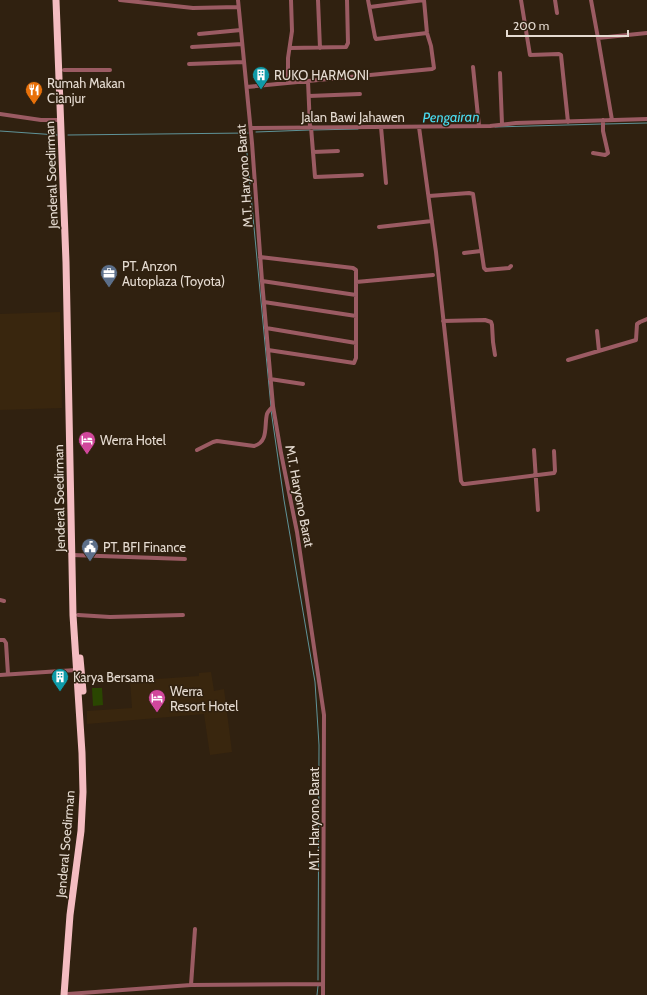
<svg xmlns="http://www.w3.org/2000/svg" width="647" height="995" font-family="Cabin,sans-serif">
<style>
.built{fill:#39260e}
.green{fill:#2a4601}
.lines{fill:none;stroke-linecap:round;stroke-linejoin:round}
.stream{stroke:#5f9398;stroke-width:1}
.minor{stroke:#9b5b63;stroke-width:4}
.trunk{stroke:#f4bcc1;stroke-width:7}
.labels{text-anchor:middle;dominant-baseline:central;stroke-width:3;stroke-linejoin:round;paint-order:stroke}
.poi-label{font-size:13px;fill:#e5dbd1;stroke:#302110;text-anchor:start}
.street-label{font-size:13px;fill:#e5dbd1;stroke:#302110}
.water-label{font-size:14px;font-style:italic;fill:#4adef3;stroke:#302110}
</style>
<rect width="100%" height="100%" fill="#302110"/>
<path class="built" d="M 60,312 L 62,408 L 0,410 L 0,314 Z
M 211,672 L 214,691 L 224,689 L 232,752 L 210,755 L 204,714 L 87,724 L 87,711 L 132,708 L 130,681 L 199,676 L 199,673 Z"/>
<path class="green" d="M 92,688 L 102,688 L 103,705 L 93,706 Z"/>
<g class="lines">
<path class="stream" d="M 605,124 L 647,123
M 495,127 L 602,124
M 313,130 L 358,129
M 0,131 L 57,135
M 245,132 L 271,407
M 256,132 L 310,130
M 68,135 L 248,133
M 271,410 L 284,500 L 315,682 L 319,745 L 318,980
M 317,995 L 318,986"/>
<path class="minor" d="M 120,0 L 193,8 L 238,7
M 238,0 L 252,143 L 262,281 L 273,406 L 281,453 L 297,532 L 324,715 L 323,995
M 318,0 L 320,48
M 368,0 L 375,37 L 376,39 L 427,33
M 521,0 L 530,55 L 559,54 L 561,55 L 568,122
M 555,0 L 557,13
M 591,0 L 598,38 L 647,33
M 370,7 L 424,0
M 199,34 L 241,30
M 598,38 L 612,120
M 192,47 L 242,44
M 290,48 L 346,47 L 348,43 L 347,0
M 189,64 L 244,62
M 473,67 L 479,126
M 64,70 L 110,70
M 500,73 L 502,124
M 308,81 L 310,127
M 288,83 L 288,58 L 292,31 L 291,0
M 247,87 L 432,69 L 434,68 L 431,46 L 427,33 L 424,0
M 309,96 L 360,94
M 0,114 L 41,120 L 61,120
M 311,127 L 315,177 L 362,175
M 381,127 L 386,183
M 419,127 L 436,252 L 461,481 L 463,484 L 465,484 L 554,473 L 555,471 L 554,451
M 251,128 L 490,126 L 516,123 L 647,119
M 313,152 L 338,151
M 593,153 L 605,155 L 608,153 L 603,131 L 603,120
M 429,196 L 469,193 L 473,194 L 484,268 L 486,270 L 509,268 L 511,266
M 379,227 L 432,221
M 464,253 L 481,251
M 260,257 L 353,268 L 356,270 L 356,358 L 354,363 L 268,350
M 262,281 L 356,295
M 356,282 L 433,275
M 264,302 L 356,316
M 443,321 L 485,320 L 491,322 L 492,325 L 493,342 L 495,355
M 266,328 L 356,343
M 597,331 L 599,351
M 568,360 L 636,340 L 637,324 L 640,322 L 647,319
M 270,379 L 303,384
M 197,450 L 213,442 L 217,441 L 254,446 C 269,442 264,425 267,414 C 268,411 271,409 273,406
M 534,450 L 538,510
M 72,555 L 185,559
M 0,600 L 4,601
M 78,615 L 110,617 L 183,615
M 0,640 L 4,640 L 6,643 L 8,674
M 0,675 L 76,670
M 191,985 L 195,929
M 68,994 L 191,985 L 323,984"/>
<path class="trunk" d="M 56,0 L 66,262 L 73,615 L 82,753 L 83,792 L 81,831 L 70,915 L 64,995
M 80,658 L 83,691"/>
</g>
<defs>
<symbol id="building-pin" viewBox="-11 -11 22 30"><path d="M0 17L-7.5 6A9.5 9.5 0 1 1 7.5 6Z" fill="#0f9aa8" stroke="#302110"/><path d="M-4-6H4V6H1V3H-1V6H-4ZM-2.5-4.3h1.7v1.8h-1.7ZM.8-4.3h1.7v1.8H.8ZM-2.5-1h1.7V.8h-1.7ZM.8-1h1.7V.8H.8Z" fill="#fff"/></symbol>
<symbol id="restaurant-pin" viewBox="-11 -11 22 30"><path d="M0 17L-7.5 6A9.5 9.5 0 1 1 7.5 6Z" fill="#e8710a" stroke="#302110"/><path d="M-5-6h1v4h1v-4h1v4h1v-4h1v5L-1.5 .5V6h-2V.5L-5-1ZM5-6V6H3V1.5H1.5Q1.5-4 5-6Z" fill="#fff"/></symbol>
<symbol id="office-pin" viewBox="-11 -11 22 30"><path d="M0 17L-7.5 6A9.5 9.5 0 1 1 7.5 6Z" fill="#5c6f8a" stroke="#302110"/><path d="M-6-3h4V-5.5h4V-3h4V5H-6ZM-1-4.5V-3h2v-1.5ZM-6 0V1H6V0Z" fill="#fff"/></symbol>
<symbol id="hotel-pin" viewBox="-11 -11 22 30"><path d="M0 17L-7.5 6A9.5 9.5 0 1 1 7.5 6Z" fill="#d1479c" stroke="#302110"/><path d="M-6-4.5h1.5V1H6V5H4.5V3h-9V5H-6ZM-4 0a1.8 1.8 0 1 1 3.6 0ZM.5 0V-2.5h3Q6-2.5 6 0Z" fill="#fff"/></symbol>
<symbol id="civic-pin" viewBox="-11 -11 22 30"><path d="M0 17L-7.5 6A9.5 9.5 0 1 1 7.5 6Z" fill="#5c6f8a" stroke="#302110"/><path d="M-.6-6.5H3V-4.5H.6V-3L4-1V1h2V6H-6V1h2V-1L-.6-3ZM-1.2 2.5V6h2.4V2.5Z" fill="#fff"/></symbol>
</defs>
<g fill-rule="evenodd">
<use href="#building-pin" x="251" y="65" width="20" height="27"/>
<use href="#restaurant-pin" x="24" y="80" width="20" height="27"/>
<use href="#office-pin" x="99" y="263" width="20" height="27"/>
<use href="#hotel-pin" x="77" y="430" width="20" height="27"/>
<use href="#civic-pin" x="80" y="537" width="20" height="27"/>
<use href="#building-pin" x="50" y="667" width="20" height="27"/>
<use href="#hotel-pin" x="147" y="688" width="20" height="27"/>
</g>
<g class="labels">
<g class="poi-label">
<text x="274" y="75">RUKO HARMONI</text>
<text x="47" y="83">Rumah Makan<tspan x="47" dy="15">Cianjur</tspan></text>
<text x="122" y="266">PT. Anzon<tspan x="122" dy="15">Autoplaza (Toyota)</tspan></text>
<text x="100" y="440">Werra Hotel</text>
<text x="103" y="547">PT. BFI Finance</text>
<text x="73" y="677">Karya Bersama</text>
<text x="170" y="691">Werra<tspan x="170" dy="15">Resort Hotel</tspan></text>
</g>
<g class="street-label">
<text x="353" y="117">Jalan Bawi Jahawen</text>
<text transform="translate(51 175) rotate(-92)">Jenderal Soedirman</text>
<text transform="translate(244 176) rotate(-94)">M.T. Haryono Barat</text>
<text transform="translate(300 496) rotate(79)">M.T. Haryono Barat</text>
<text transform="translate(59 498) rotate(-91)">Jenderal Soedirman</text>
<text transform="translate(314 819) rotate(-90)">M.T. Haryono Barat</text>
<text transform="translate(65 844) rotate(-85)">Jenderal Soedirman</text>
</g>
<g class="water-label">
<text transform="translate(451 117) rotate(-1)">Pengairan</text>
</g>
</g>
<path d="M507 30v6h121v-6" fill="none" stroke="#e5dbd1" stroke-width="2"/>
<text x="513" y="30" font-size="12" fill="#e5dbd1" stroke="#302110" stroke-width="3" paint-order="stroke">200 m</text>
</svg>
